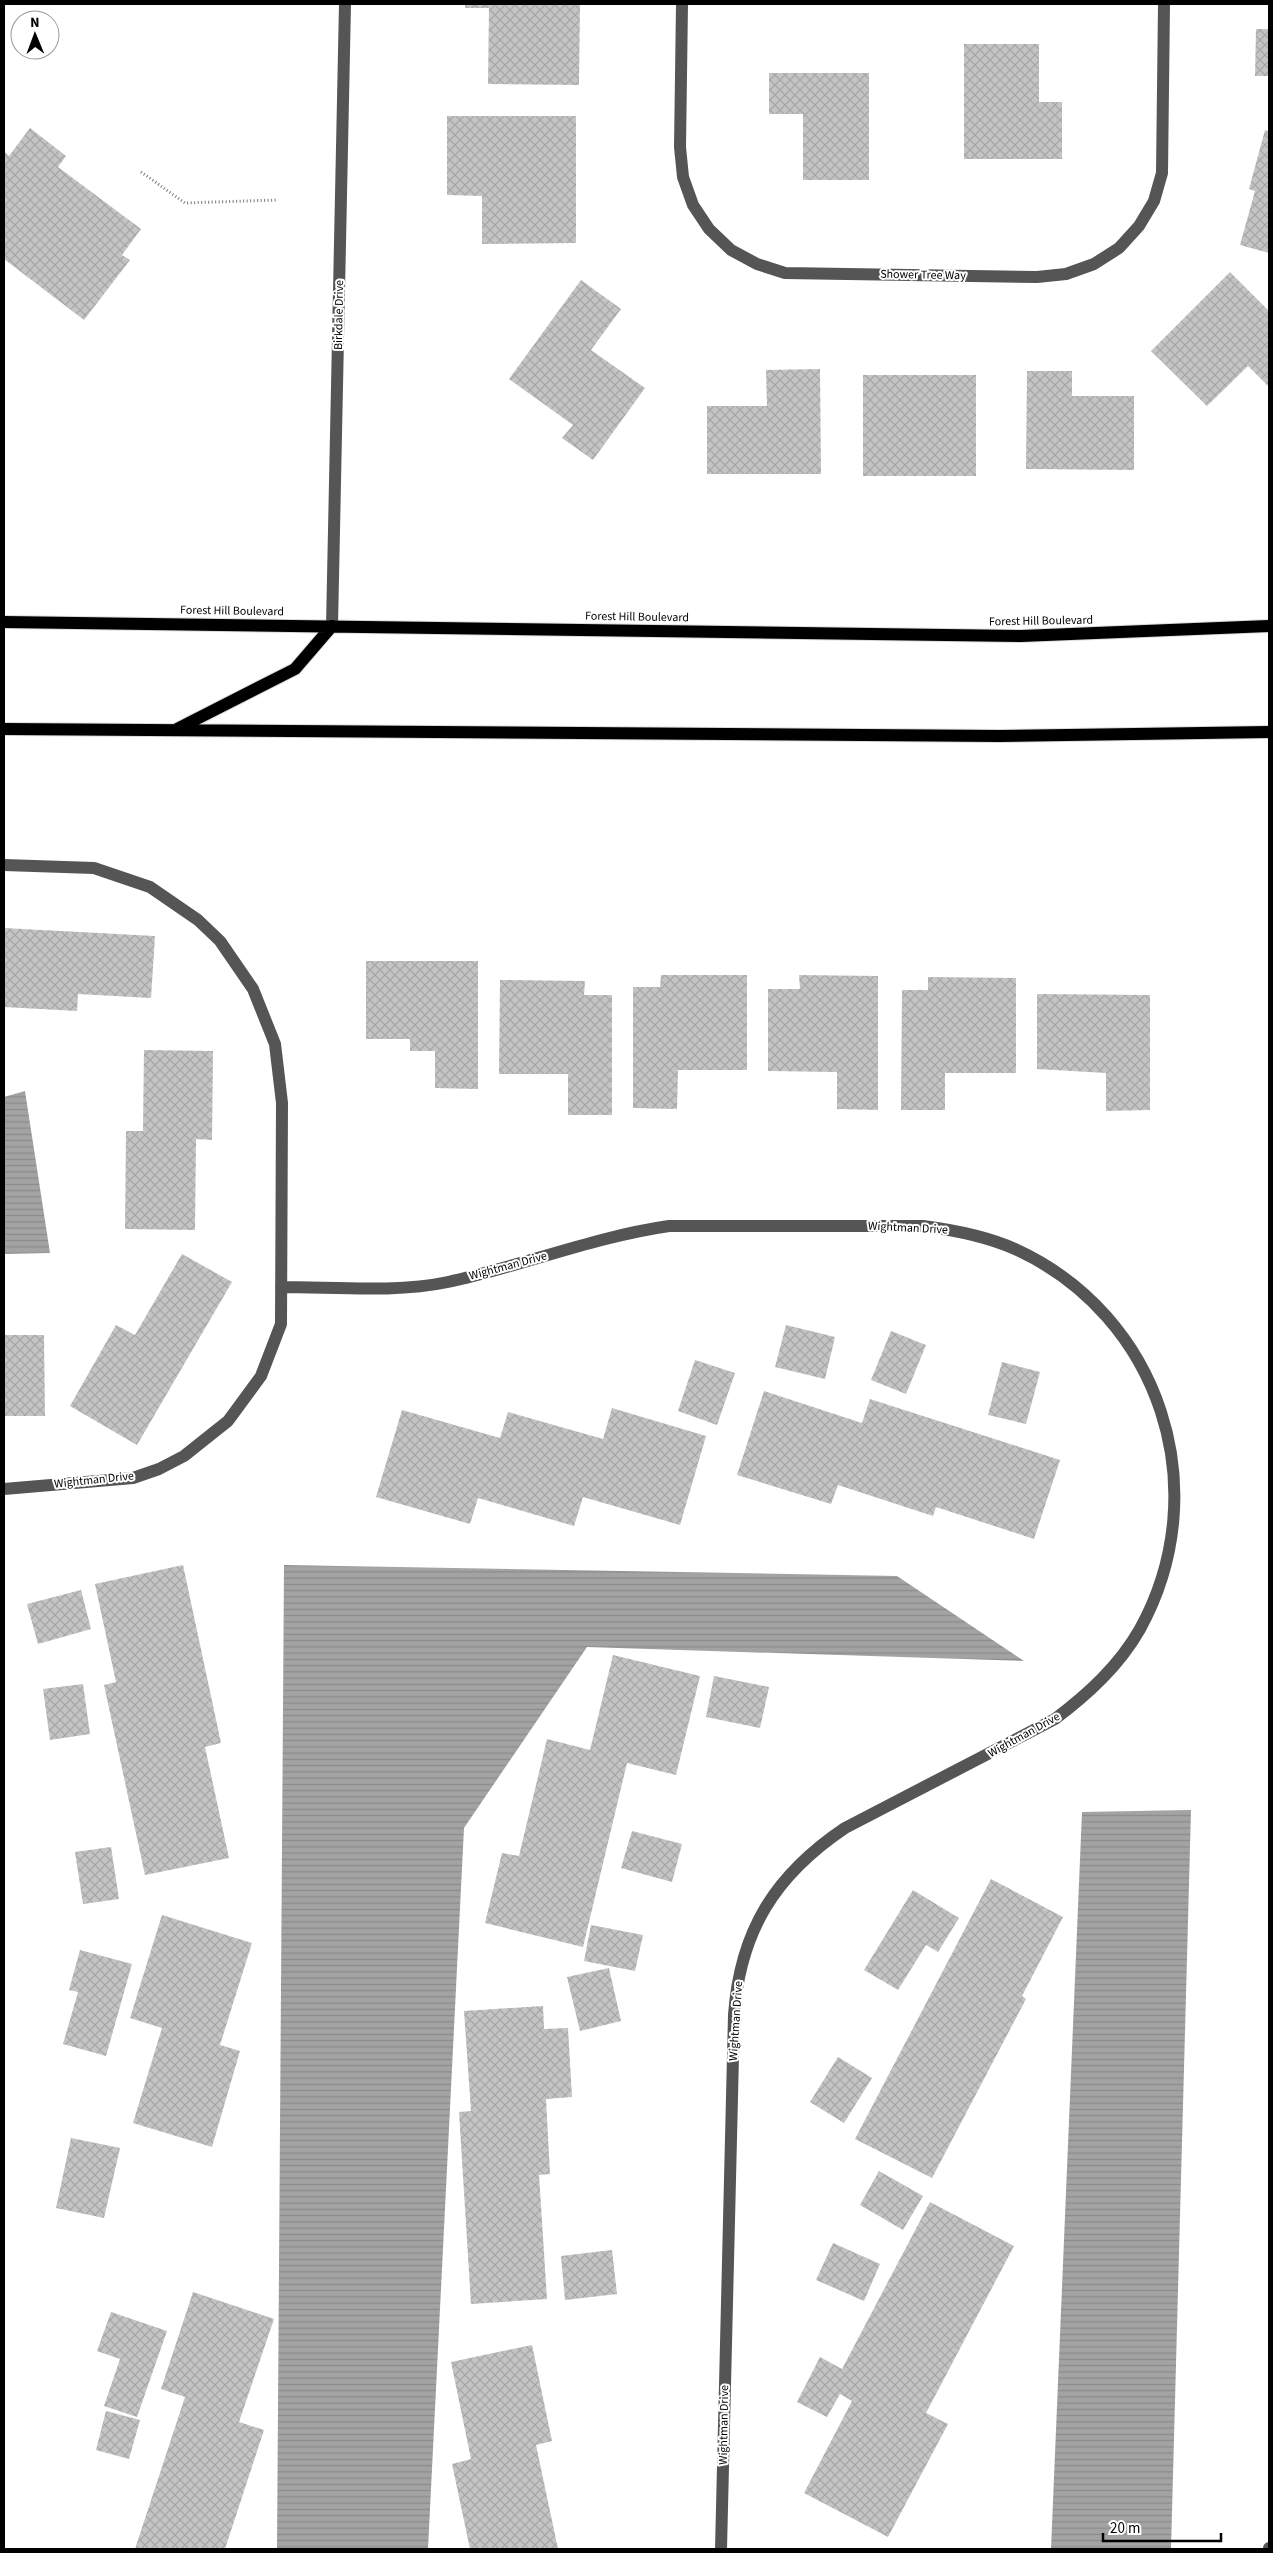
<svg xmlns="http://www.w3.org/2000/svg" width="1273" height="2553" font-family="'Source Sans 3',sans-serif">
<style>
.water{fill:url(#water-rules)}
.building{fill:url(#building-cross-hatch)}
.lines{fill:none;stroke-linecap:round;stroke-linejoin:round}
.major-casing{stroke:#dbdbdb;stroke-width:14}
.path{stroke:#777;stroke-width:3;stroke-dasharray:1 2.5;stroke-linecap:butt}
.minor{stroke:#555;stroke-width:12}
.major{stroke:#000;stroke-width:12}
.labels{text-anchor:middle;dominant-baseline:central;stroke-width:4;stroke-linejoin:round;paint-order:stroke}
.street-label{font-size:12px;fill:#000;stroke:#fff}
</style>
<defs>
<pattern id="water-rules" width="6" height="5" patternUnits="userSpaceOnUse" patternTransform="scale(1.25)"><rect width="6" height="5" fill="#a3a3a3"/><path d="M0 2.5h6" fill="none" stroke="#8b8b8b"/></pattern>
<pattern id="building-cross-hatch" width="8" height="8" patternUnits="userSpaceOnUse" patternTransform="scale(1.25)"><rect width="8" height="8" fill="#c4c4c4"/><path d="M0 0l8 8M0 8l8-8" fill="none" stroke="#a7a7a7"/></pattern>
</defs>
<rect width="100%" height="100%" fill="#fff"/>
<path class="water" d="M 25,1091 L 50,1253 L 4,1254 L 4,1097 Z
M 284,1565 L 897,1576 L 1024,1661 L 587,1647 L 464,1828 L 428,2549 L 277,2549 Z
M 1191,1810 L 1171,2549 L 1051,2549 L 1082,1812 Z"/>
<path class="building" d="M 465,4 L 580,4 L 579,85 L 488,84 L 489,8 L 465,8 Z
M 1256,29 L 1269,29 L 1269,76 L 1255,76 Z
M 964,44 L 1039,44 L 1039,102 L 1062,102 L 1062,159 L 964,159 Z
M 769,73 L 869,73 L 869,180 L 803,180 L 803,114 L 769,114 Z
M 447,116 L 576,116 L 576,243 L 482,244 L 482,196 L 447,195 Z
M 30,128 L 66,156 L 58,167 L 141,229 L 122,255 L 130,260 L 84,320 L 4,259 L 4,151 L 9,156 Z
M 1265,130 L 1269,131 L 1269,253 L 1240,245 L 1255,191 L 1249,189 Z
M 1230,272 L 1269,311 L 1269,387 L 1248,366 L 1207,406 L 1151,351 Z
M 581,280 L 621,309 L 591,350 L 645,388 L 593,460 L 562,438 L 573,425 L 509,379 Z
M 820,369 L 821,474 L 707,474 L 707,406 L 767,406 L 766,370 Z
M 1027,371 L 1072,371 L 1072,396 L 1134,396 L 1134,470 L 1026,469 Z
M 863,375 L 976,375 L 976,476 L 863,476 Z
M 4,928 L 155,936 L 151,998 L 78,994 L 77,1011 L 4,1007 Z
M 366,961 L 478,961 L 478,1089 L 435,1088 L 435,1051 L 410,1051 L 410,1039 L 366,1039 Z
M 661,975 L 747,975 L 747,1070 L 678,1070 L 677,1109 L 633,1108 L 633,987 L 660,987 Z
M 799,975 L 878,976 L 878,1110 L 837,1109 L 837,1072 L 768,1071 L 768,989 L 800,989 Z
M 928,977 L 1016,978 L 1016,1073 L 945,1073 L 945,1110 L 901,1110 L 902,990 L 928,990 Z
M 500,980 L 585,981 L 584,995 L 612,995 L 612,1115 L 568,1115 L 568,1074 L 499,1074 Z
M 1037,994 L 1150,995 L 1150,1110 L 1106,1111 L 1106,1073 L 1037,1069 Z
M 144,1050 L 213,1051 L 212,1140 L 196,1139 L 195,1230 L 125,1229 L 126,1131 L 143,1131 Z
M 182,1254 L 232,1282 L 137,1445 L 70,1406 L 116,1325 L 135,1335 Z
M 786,1325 L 835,1337 L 825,1379 L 775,1367 Z
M 891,1331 L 926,1345 L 906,1394 L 871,1380 Z
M 4,1335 L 44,1335 L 45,1416 L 4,1416 Z
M 695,1360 L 735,1373 L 717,1425 L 678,1411 Z
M 1002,1362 L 1040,1372 L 1026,1424 L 988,1415 Z
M 764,1391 L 862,1423 L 870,1399 L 1060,1460 L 1034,1539 L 936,1507 L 933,1516 L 838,1485 L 831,1504 L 737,1475 Z
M 612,1408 L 706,1436 L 680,1525 L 583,1497 L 574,1526 L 478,1498 L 470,1524 L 376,1497 L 402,1410 L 500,1438 L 508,1412 L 603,1439 Z
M 183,1565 L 221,1743 L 205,1747 L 229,1858 L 145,1875 L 104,1685 L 116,1682 L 95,1584 Z
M 81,1590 L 91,1629 L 38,1644 L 27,1604 Z
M 613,1655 L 700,1676 L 676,1775 L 627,1763 L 583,1947 L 485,1923 L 502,1853 L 519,1856 L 547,1739 L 590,1750 Z
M 714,1676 L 769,1687 L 760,1728 L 706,1717 Z
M 83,1684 L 90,1734 L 50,1740 L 43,1689 Z
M 632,1831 L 682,1844 L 672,1882 L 621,1868 Z
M 111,1847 L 119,1899 L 83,1904 L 75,1852 Z
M 991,1879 L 1063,1917 L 1022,1996 L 1026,1999 L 932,2178 L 855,2139 Z
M 913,1890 L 959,1918 L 938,1952 L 926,1945 L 898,1990 L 864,1970 Z
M 162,1915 L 252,1943 L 220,2045 L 240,2051 L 212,2147 L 133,2123 L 162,2028 L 130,2018 Z
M 591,1925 L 643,1935 L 635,1971 L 584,1961 Z
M 80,1950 L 132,1964 L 106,2056 L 63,2044 L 78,1992 L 69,1990 Z
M 609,1968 L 621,2021 L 580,2031 L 567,1977 Z
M 543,2006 L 544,2029 L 568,2028 L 572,2097 L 546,2099 L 550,2174 L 539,2175 L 547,2299 L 471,2304 L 459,2112 L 471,2111 L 464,2011 Z
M 838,2057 L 872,2078 L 844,2123 L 810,2102 Z
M 71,2138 L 120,2148 L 104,2218 L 56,2208 Z
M 879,2171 L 923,2196 L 903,2230 L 860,2205 Z
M 930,2202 L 1014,2246 L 926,2413 L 948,2424 L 888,2537 L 804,2493 L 852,2401 L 840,2394 L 827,2417 L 797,2402 L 820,2357 L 842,2369 Z
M 833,2243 L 880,2264 L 864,2301 L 816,2280 Z
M 612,2250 L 617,2294 L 565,2300 L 561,2256 Z
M 193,2292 L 274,2319 L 239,2422 L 264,2430 L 225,2549 L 135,2549 L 185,2397 L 161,2389 Z
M 111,2312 L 167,2331 L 137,2417 L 104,2406 L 120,2359 L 97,2351 Z
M 532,2345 L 552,2441 L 536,2445 L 558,2549 L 470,2549 L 452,2464 L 471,2459 L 451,2362 Z
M 106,2411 L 140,2420 L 129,2459 L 96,2450 Z"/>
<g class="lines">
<defs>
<path id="major" d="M 4,622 L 1021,636 L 1269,626
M 4,729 L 1000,736 L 1269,732
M 175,730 L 295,669 L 332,626"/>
</defs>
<use href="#major" class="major-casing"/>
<path class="path" d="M 141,172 L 185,203 L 276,200"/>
<path class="minor" d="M 682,4 L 680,147 L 683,177 L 693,205 L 709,229 L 731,250 L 757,264 L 785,273 L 1037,277 L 1066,274 L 1094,264 L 1119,248 L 1139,226 L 1154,201 L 1162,173 L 1164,4
M 332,626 L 345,4
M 4,865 L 94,868 L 150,887 L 198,920 L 220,941 L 253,989 L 275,1044 L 282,1103 L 281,1324 L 261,1376 L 228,1421 L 184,1456 L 159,1469 L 133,1478 L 4,1489
M 281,1287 C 334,1287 396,1293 448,1282 C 522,1266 593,1237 669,1226 L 923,1226 C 954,1230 986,1236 1015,1249 C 1160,1315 1217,1489 1140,1629 C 1119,1666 1088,1694 1055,1719 L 845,1828 C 775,1875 740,1931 734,2015 L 721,2549
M 1269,2549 L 1269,2548"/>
<use href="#major" class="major"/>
</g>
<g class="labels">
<g class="street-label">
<text transform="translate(923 275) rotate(1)">Shower Tree Way</text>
<text transform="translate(339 315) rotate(-89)">Birkdale Drive</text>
<text transform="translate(232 611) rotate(1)">Forest Hill Boulevard</text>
<text transform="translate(637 617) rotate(1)">Forest Hill Boulevard</text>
<text transform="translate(1041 621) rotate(-1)">Forest Hill Boulevard</text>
<text transform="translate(908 1228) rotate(3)">Wightman Drive</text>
<text transform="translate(508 1266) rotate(-15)">Wightman Drive</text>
<text transform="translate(94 1480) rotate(-6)">Wightman Drive</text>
<text transform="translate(1024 1735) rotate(-29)">Wightman Drive</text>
<text transform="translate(736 2021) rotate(-86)">Wightman Drive</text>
<text transform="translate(724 2425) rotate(-89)">Wightman Drive</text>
</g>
</g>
<rect width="1273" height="2553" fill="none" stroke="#000000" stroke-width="10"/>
<g transform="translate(35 35) rotate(359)"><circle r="24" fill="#ffffff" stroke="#999999"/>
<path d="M0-4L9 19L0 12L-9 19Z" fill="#000000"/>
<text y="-8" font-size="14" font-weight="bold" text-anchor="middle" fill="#000000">N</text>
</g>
<path d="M1103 2533v8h118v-8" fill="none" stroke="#000000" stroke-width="2.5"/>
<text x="1110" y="2533" font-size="15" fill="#000000" stroke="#ffffff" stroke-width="4" paint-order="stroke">20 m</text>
</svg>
